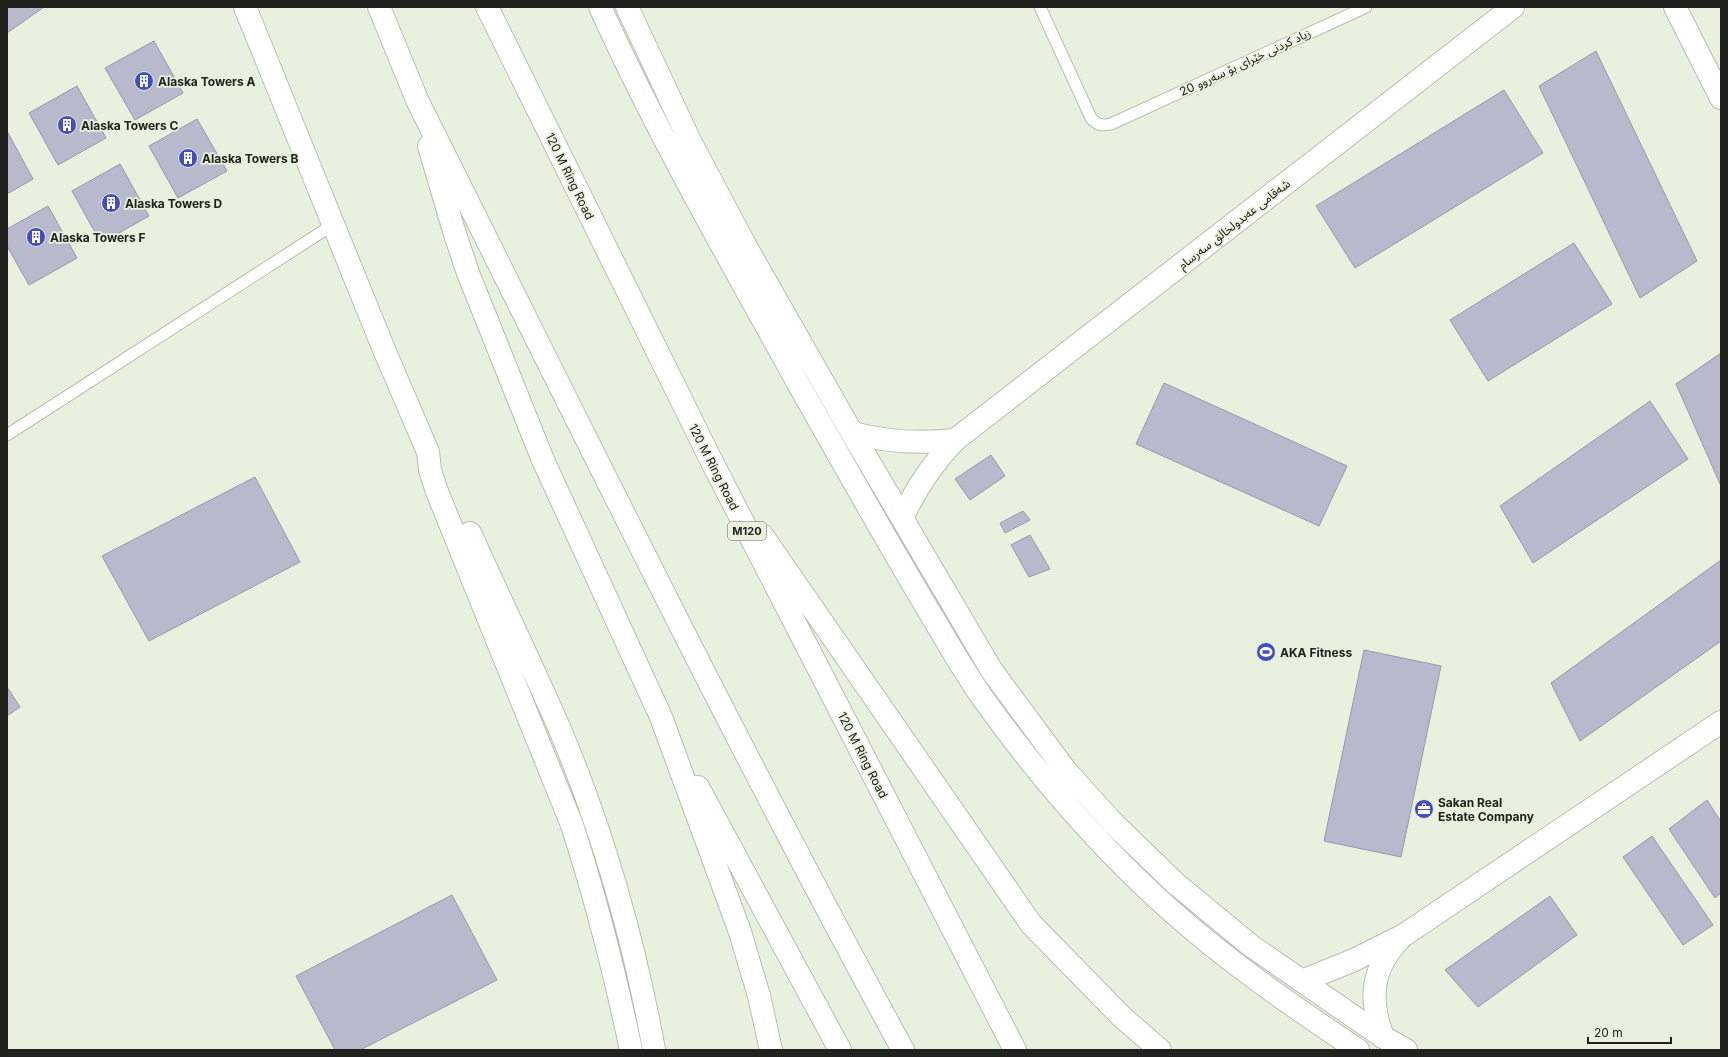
<svg xmlns="http://www.w3.org/2000/svg" width="1728" height="1057" font-family="Inter,'Noto Sans Arabic',sans-serif">
<style>
.building{fill:#b6bacc;stroke:#9599ab}
.lines{fill:none;stroke-linecap:round;stroke-linejoin:round}
.lane-casing{stroke:#b6bfae;stroke-width:13}
.street-casing{stroke:#b6bfae;stroke-width:24}
.secondary-casing{stroke:#b6bfae;stroke-width:24}
.highway-casing{stroke:#b6bfae;stroke-width:24}
.lane{stroke:#fff;stroke-width:11}
.street{stroke:#fff;stroke-width:22}
.secondary{stroke:#fff;stroke-width:22}
.highway{stroke:#fff;stroke-width:22}
.labels{text-anchor:middle;dominant-baseline:central;stroke-width:3.5;stroke-linejoin:round;paint-order:stroke}
.shield{fill:#e7f1de;stroke:#5c6157;stroke-width:1}
.shield-label{font-size:11px;font-weight:bold;fill:#20231d}
.street-label{font-size:12px;fill:#20231d;stroke:#e7f1de}
.poi-label{font-size:12px;font-weight:bold;fill:#20231d;stroke:#e7f1de;text-anchor:start}
</style>
<rect width="100%" height="100%" fill="#e7f1de"/>
<path class="building" d="M 7,7 L 44,7 L 7,33 Z
M 154,41 L 183,93 L 135,120 L 105,68 Z
M 1596,51 L 1697,261 L 1640,298 L 1539,86 Z
M 77,86 L 106,138 L 58,165 L 29,113 Z
M 1504,90 L 1543,153 L 1355,268 L 1316,206 Z
M 197,119 L 227,171 L 178,198 L 149,146 Z
M 7,131 L 33,179 L 7,194 Z
M 120,164 L 149,216 L 101,243 L 72,191 Z
M 48,206 L 77,258 L 29,285 L 7,246 L 7,229 Z
M 1574,243 L 1612,304 L 1488,381 L 1450,320 Z
M 1721,353 L 1721,486 L 1676,384 Z
M 1164,383 L 1347,466 L 1319,526 L 1136,444 Z
M 1650,401 L 1688,459 L 1533,563 L 1500,506 Z
M 991,455 L 1005,476 L 970,500 L 955,479 Z
M 255,477 L 300,562 L 149,641 L 102,556 Z
M 1023,511 L 1030,520 L 1005,533 L 1000,523 Z
M 1030,535 L 1050,569 L 1029,577 L 1011,545 Z
M 1721,560 L 1721,641 L 1580,741 L 1551,683 Z
M 1364,650 L 1441,666 L 1401,857 L 1324,841 Z
M 7,687 L 20,707 L 7,716 Z
M 1707,800 L 1721,822 L 1721,893 L 1715,898 L 1669,829 Z
M 1652,836 L 1713,925 L 1683,945 L 1623,857 Z
M 452,895 L 497,980 L 360,1050 L 335,1050 L 296,976 Z
M 1550,896 L 1577,935 L 1478,1007 L 1445,970 Z"/>
<g class="lines">
<defs>
<path id="lane" d="M 1040,7 L 1091,118 C 1097,125 1102,126 1111,124 L 1366,7
M 7,435 L 334,224"/>
<path id="street" d="M 1302,981 L 1354,960 L 1404,935 L 1721,722
M 1383,1037 C 1369,1000 1371,969 1399,940"/>
<path id="secondary" d="M 245,7 L 385,352 L 428,452 L 430,470 L 436,489 L 572,825 C 596,899 615,974 631,1050
M 600,7 C 659,137 730,260 799,385 C 842,461 885,538 930,613 C 947,641 963,670 982,697 C 1036,773 1099,846 1168,908 C 1227,961 1292,1006 1358,1050
M 627,7 L 690,141 L 745,245 L 852,433 L 992,671 L 1066,771 L 1114,824 L 1175,883 L 1250,945 L 1383,1037 L 1406,1050
M 1675,7 L 1721,98
M 852,433 C 887,442 919,444 955,440
M 902,518 C 916,488 932,464 955,440 L 1513,7
M 470,533 C 499,597 530,661 558,725 C 602,828 634,940 654,1050"/>
<path id="highway" d="M 379,7 L 418,102 C 577,419 733,739 903,1050
M 487,7 L 711,460 L 1015,1050
M 429,146 L 454,231 L 468,273 L 543,460 L 661,717 L 740,932 L 759,996 L 771,1050
M 762,535 L 1031,924 L 1122,1017 L 1160,1050
M 698,787 L 840,1050"/>
</defs>
<use href="#lane" class="lane-casing"/>
<use href="#street" class="street-casing"/>
<use href="#secondary" class="secondary-casing"/>
<use href="#highway" class="highway-casing"/>
<use href="#lane" class="lane"/>
<use href="#street" class="street"/>
<use href="#secondary" class="secondary"/>
<use href="#highway" class="highway"/>
</g>
<defs>
<symbol id="building-disc" viewBox="-11 -11 22 22"><circle r="9.5" fill="#444cc1" stroke="#e7f1de"/><path d="M-4-6H4V6H1V3H-1V6H-4ZM-2.5-4.3h1.7v1.8h-1.7ZM.8-4.3h1.7v1.8H.8ZM-2.5-1h1.7V.8h-1.7ZM.8-1h1.7V.8H.8Z" fill="#fff"/></symbol>
<symbol id="stadium-disc" viewBox="-11 -11 22 22"><circle r="9.5" fill="#444cc1" stroke="#e7f1de"/><path d="M0-5a6.5 5 0 1 0 0 10a6.5 5 0 1 0 0-10ZM-3.5-1.8h7v3.6h-7Z" fill="#fff"/></symbol>
<symbol id="office-disc" viewBox="-11 -11 22 22"><circle r="9.5" fill="#444cc1" stroke="#e7f1de"/><path d="M-6-3h4V-5.5h4V-3h4V5H-6ZM-1-4.5V-3h2v-1.5ZM-6 0V1H6V0Z" fill="#fff"/></symbol>
</defs>
<g fill-rule="evenodd">
<use href="#building-disc" x="133" y="70" width="22" height="22"/>
<use href="#building-disc" x="56" y="114" width="22" height="22"/>
<use href="#building-disc" x="177" y="147" width="22" height="22"/>
<use href="#building-disc" x="100" y="192" width="22" height="22"/>
<use href="#building-disc" x="25" y="226" width="22" height="22"/>
<use href="#stadium-disc" x="1255" y="641" width="22" height="22"/>
<use href="#office-disc" x="1413" y="798" width="22" height="22"/>
</g>
<g class="labels">
<rect class="shield" x="728" y="522" width="38" height="18" rx="3"/>
<g class="shield-label">
<text x="747" y="531">M120</text>
</g>
<g class="street-label">
<text transform="translate(1245 62) rotate(-25)">زیاد كردنی خێرای بۆ سه‌روو 20</text>
<text transform="translate(570 176) rotate(64)">120 M Ring Road</text>
<text transform="translate(1234 224) rotate(-38)">شەقامی عەبدولخالق سەرسام</text>
<text transform="translate(714 467) rotate(63)">120 M Ring Road</text>
<text transform="translate(863 755) rotate(63)">120 M Ring Road</text>
</g>
<g class="poi-label">
<text x="158" y="81">Alaska Towers A</text>
<text x="81" y="125">Alaska Towers C</text>
<text x="202" y="158">Alaska Towers B</text>
<text x="125" y="203">Alaska Towers D</text>
<text x="50" y="237">Alaska Towers F</text>
<text x="1280" y="652">AKA Fitness</text>
<text x="1438" y="802">Sakan Real<tspan x="1438" dy="14">Estate Company</tspan></text>
</g>
</g>
<rect width="1728" height="1057" fill="none" stroke="#20231d" stroke-width="16"/>
<path d="M1588 1037v6h83v-6" fill="none" stroke="#20231d" stroke-width="2"/>
<text x="1594" y="1037" font-size="12" fill="#20231d" stroke="#e7f1de" stroke-width="3" paint-order="stroke">20 m</text>
</svg>
